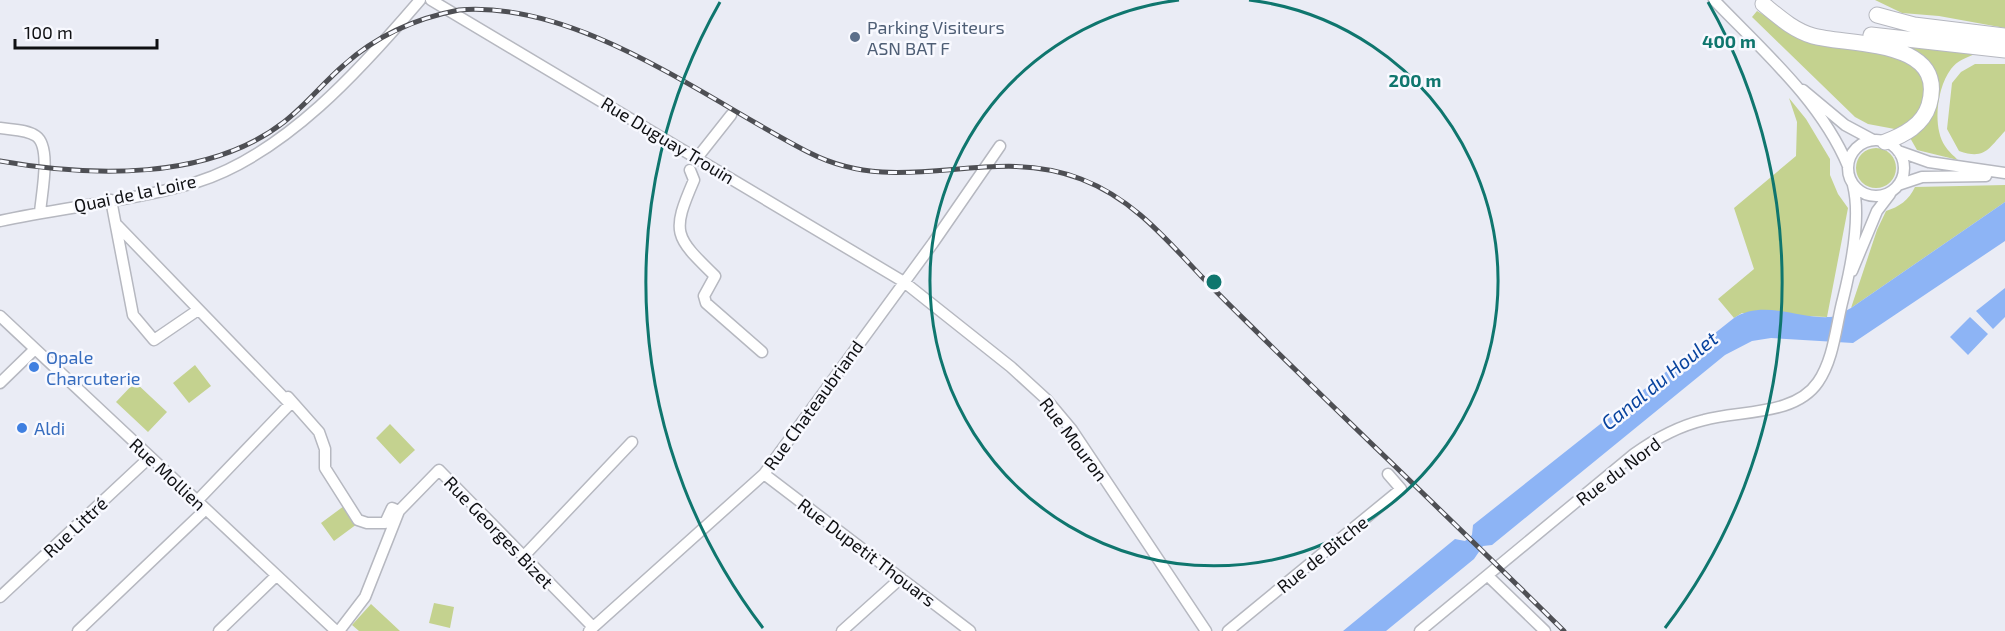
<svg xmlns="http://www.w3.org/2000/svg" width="2005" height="631" font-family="'Exo 2',sans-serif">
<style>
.green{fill:#c4d28f}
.water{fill:#8db4f5}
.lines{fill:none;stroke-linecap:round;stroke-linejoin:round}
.minor-casing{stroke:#b6b8c0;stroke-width:13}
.highway-casing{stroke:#b6b8c0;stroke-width:17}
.minor{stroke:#fff;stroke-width:10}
.highway{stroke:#fff;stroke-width:15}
.rail-casing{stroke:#4e4f54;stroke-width:5}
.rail{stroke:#f8f9ff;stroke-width:3;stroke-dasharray:9;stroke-linecap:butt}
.ring{fill:none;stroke:#0f766e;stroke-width:3}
.service-dot{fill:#5c6f8a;stroke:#f8f9ff;stroke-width:2}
.shop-dot{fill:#3f7fe0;stroke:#f8f9ff;stroke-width:2}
.labels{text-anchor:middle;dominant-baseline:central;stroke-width:5;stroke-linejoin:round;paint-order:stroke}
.service-label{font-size:18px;fill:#4e5e75;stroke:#f8f9ff;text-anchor:start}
.street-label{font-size:18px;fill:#0f1013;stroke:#f8f9ff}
.shop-label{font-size:18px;fill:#366cbe;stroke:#f8f9ff;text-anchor:start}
.water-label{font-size:20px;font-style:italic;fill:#08439e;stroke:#f8f9ff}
.centre{fill:#0f766e;stroke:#f8f9ff;stroke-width:3}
.ring-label{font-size:18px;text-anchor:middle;font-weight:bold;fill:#0f766e;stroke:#f8f9ff;stroke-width:5;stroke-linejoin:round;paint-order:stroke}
</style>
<rect width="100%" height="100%" fill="#eaecf5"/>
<path class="green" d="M 1875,0 L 2005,0 L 2005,28 L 1939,16 L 1902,13 Z
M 1757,11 L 1787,29 L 1904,57 C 1909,61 1915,65 1919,70 C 1935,91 1919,118 1900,130 L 1868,124 L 1855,117 L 1752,17 Z
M 1907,47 L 1975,54 C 1965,58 1957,61 1951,69 C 1937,87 1932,127 1945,146 C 1948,151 1954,156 1958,160 L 1917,150 L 1909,136 L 1921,128 L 1925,59 Z
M 1975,64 L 2005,64 L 2005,131 C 1988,149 1985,160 1959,151 L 1947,129 L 1952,83 L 1961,72 Z
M 1789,98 L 1806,119 L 1830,159 L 1830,175 L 1838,194 L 1848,208 L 1827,317 L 1742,313 L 1734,318 L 1718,299 L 1754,269 L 1734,208 L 1796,156 L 1797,122 Z
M1856 168a20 20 0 1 1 40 0a20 20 0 1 1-40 0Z
M 2005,185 L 2005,202 L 1851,308 L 1877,230 L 1886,211 C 1899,207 1909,200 1915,187 Z
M 195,365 L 211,386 L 189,403 L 173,383 Z
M 135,382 L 167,412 L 148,432 L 116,402 Z
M 390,424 L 415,450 L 400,464 L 376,438 Z
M 344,506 L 357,524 L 334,541 L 321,523 Z
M 434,603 L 454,607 L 450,628 L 429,623 Z
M 371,604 L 400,631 L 359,631 L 352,625 Z"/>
<path class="water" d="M 2005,202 L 2005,241 L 1853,343 L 1771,338 L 1752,341 L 1725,355 L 1492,545 L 1483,546 L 1474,559 L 1386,631 L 1343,631 L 1455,539 L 1465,541 L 1472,535 L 1473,525 L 1734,318 C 1763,299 1798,319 1830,317 C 1837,317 1845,311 1851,308 Z
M 2005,288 L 2005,317 L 1993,329 L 1976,311 Z
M 1970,317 L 1988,334 L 1968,355 L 1950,337 Z"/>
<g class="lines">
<defs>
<path id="minor" d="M 431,0 L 904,282 L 1011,367 L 1046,399 L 1072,430 L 1206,631
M 1714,0 C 1762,50 1821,101 1848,166
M 1803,90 L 1845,125 L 1873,140
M 0,128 C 12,130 26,129 36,136 C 52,147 41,196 40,213
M1848 168a28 28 0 1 1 56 0a28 28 0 1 1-56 0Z
M 1898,151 L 1929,162 L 2005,173
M 697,158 L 731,115
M 690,170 L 694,180 C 671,233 674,236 715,276 L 704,296 L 706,303 L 762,352
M 1898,185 L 1922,177 L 1986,176
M 111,200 L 133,315 L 154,340 L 198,310
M 0,221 C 65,207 133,201 197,182 C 285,154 361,69 420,0
M 117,225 L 290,404 L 197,501
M 1852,271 L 1877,211 L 1890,194
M 0,316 L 336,631
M 0,383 L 35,349
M 288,397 L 319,432 L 325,449 L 325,468 L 358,520 L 367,523 L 385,523 L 392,508 L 399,511
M 764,474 L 970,631
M 523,557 L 632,442
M 1488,576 L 1545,631
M 0,597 L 150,457
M 78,631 L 206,509
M 219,631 L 276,576
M 339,631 L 365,597 L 399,511 L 439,470 L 593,627
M 589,631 L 764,474 L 933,243 L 1000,146
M 842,631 L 901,578
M 1228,631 L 1401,489 L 1388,474
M 1420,631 L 1634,454 C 1655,439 1679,426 1704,420 C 1740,410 1795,416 1818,382 C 1834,359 1836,325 1843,299 C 1851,267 1861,216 1853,185"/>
<path id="highway" d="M 1763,4 C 1779,17 1793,30 1813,36 C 1849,46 1948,38 1929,105 C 1923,125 1904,135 1885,142
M 1877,15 L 1914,25 L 2005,36
M 1871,35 L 2005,50"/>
</defs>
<use href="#minor" class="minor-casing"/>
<use href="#highway" class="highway-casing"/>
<use href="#minor" class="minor"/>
<use href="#highway" class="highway"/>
<defs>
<path id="rail" d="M 0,161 C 90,177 208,181 284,122 C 306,105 323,83 344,65 C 376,36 417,18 459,10 C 579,0 708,101 810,153 C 903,200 988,143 1081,179 C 1133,199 1165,238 1202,277 C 1223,299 1245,320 1267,342 C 1366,439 1466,534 1564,631"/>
</defs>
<use href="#rail" class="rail-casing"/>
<use href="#rail" class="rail"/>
</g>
<g class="ring">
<path d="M1249 0A284 284 0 1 1 1179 0"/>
<path d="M763 628A568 568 0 0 1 720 2M1708 2A568 568 0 0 1 1665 628"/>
</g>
<circle class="service-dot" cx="855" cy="37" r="6"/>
<g class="shop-dot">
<circle cx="34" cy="367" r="6"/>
<circle cx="22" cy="428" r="6"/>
</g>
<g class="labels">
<g class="service-label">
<text x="867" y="27">Parking Visiteurs<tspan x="867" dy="21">ASN BAT F</tspan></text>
</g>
<g class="street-label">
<text transform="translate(668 140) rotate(31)">Rue Duguay Trouin</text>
<text transform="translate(135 193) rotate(-12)">Quai de la Loire</text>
<text transform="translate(813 405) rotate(-54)">Rue Chateaubriand</text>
<text transform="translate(1074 439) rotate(53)">Rue Mouron</text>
<text transform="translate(1618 471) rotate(-37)">Rue du Nord</text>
<text transform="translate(168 474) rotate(43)">Rue Mollien</text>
<text transform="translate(75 527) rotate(-43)">Rue Littré</text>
<text transform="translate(499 532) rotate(46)">Rue Georges Bizet</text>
<text transform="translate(867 552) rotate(37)">Rue Dupetit Thouars</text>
<text transform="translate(1322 554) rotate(-39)">Rue de Bitche</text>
</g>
<g class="shop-label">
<text x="46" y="357">Opale<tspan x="46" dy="21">Charcuterie</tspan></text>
<text x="34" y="428">Aldi</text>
</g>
<g class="water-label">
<text transform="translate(1659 380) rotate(-39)">Canal du Houlet</text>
</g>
</g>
<circle cx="1214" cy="282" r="9" class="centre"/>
<g class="ring-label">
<text x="1729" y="48">400 m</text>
<text x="1415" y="87">200 m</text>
</g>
<path d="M15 39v9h142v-9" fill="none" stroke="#0f1013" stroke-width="3"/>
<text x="24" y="39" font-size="18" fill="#0f1013" stroke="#f8f9ff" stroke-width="4.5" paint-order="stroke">100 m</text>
</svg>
